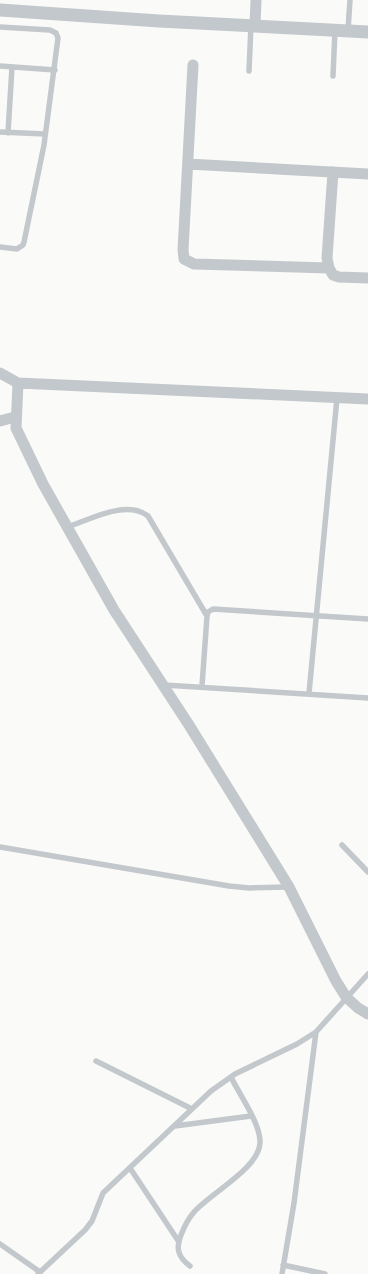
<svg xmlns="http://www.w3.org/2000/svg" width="368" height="1274" font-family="'Sofia Sans Condensed',sans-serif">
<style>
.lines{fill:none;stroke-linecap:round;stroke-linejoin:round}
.service{stroke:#c3c8cc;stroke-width:5.5}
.minor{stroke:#c3c8cc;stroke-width:11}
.tertiary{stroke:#c3c8cc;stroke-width:13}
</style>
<rect width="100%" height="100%" fill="#fafaf8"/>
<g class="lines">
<path class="service" d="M 0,27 L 50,30 L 56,33 L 58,38 L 44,145 L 24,242 L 23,245 L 17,249 L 0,247
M 348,30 L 350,0
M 0,66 L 55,70
M 249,71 L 251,25
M 333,76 L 335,30
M 0,132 L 45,134
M 8,133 L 12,67
M 67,527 C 90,520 126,499 148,516 L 207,616
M 164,685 L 368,698
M 202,686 L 207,616 L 208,612 L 213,609 L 368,619
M 309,693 L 337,398
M 342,845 L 368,872
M 0,847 L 229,886 L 249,888 L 288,887
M 96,1061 L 192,1109
M 175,1126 L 251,1116
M 130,1168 L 179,1242
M 0,1244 L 40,1272
M 283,1265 L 325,1274
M 190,1266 C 179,1258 175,1249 181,1235 C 184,1227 188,1219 194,1212 C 211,1193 259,1168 260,1143 C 261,1124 239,1094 231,1077
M 38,1274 L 85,1230 L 92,1221 L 103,1193 L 211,1091 L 235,1074 L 297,1044 L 316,1032 L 368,974
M 282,1274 L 294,1203 L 316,1032"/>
<path class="minor" d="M 255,25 L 256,0
M 193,65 L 183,250 L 184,259 L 194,264 L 329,268
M 188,164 L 368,174
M 333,172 L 327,258 L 329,268 L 333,275 L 339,277 L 368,278
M 0,373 L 18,383 L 368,399
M 18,383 L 16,428 L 43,484 L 114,610 L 189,725 L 289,887 L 336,981 L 346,997 L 358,1008 L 368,1014
M 0,421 L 15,417"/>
<path class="tertiary" d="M 0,10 L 159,21 L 368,32"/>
</g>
</svg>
